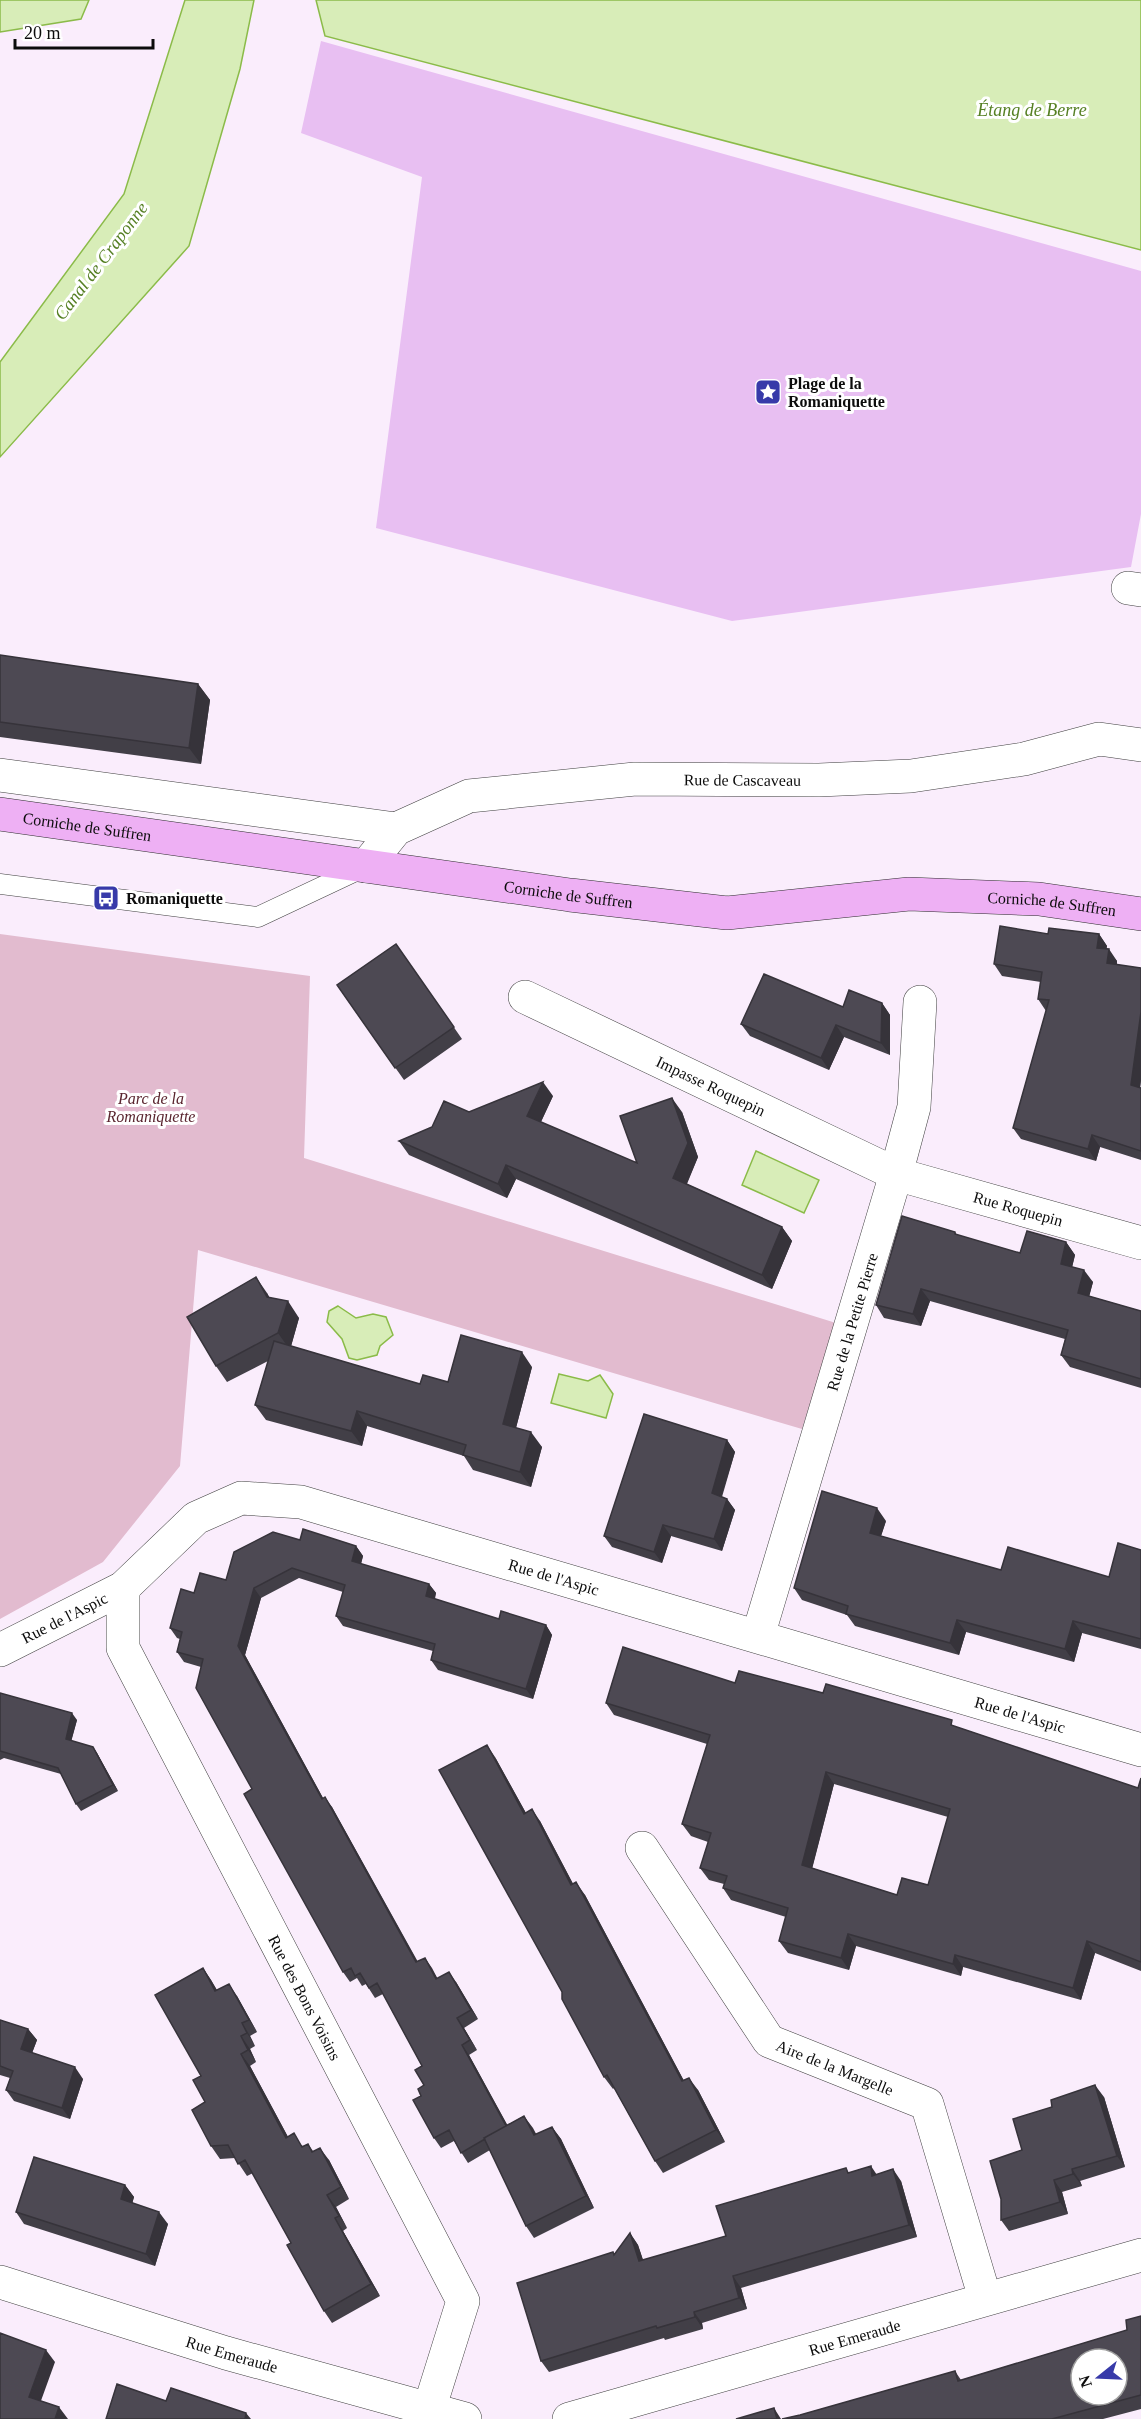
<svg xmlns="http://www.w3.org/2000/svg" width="1141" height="2419" font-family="'Times New Roman',serif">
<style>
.green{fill:#e2bbcf}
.sand{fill:#e8bff2}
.water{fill:#d8edb8;stroke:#8bbb49;stroke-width:1.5}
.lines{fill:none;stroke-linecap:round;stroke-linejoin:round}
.service-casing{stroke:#3f3f3f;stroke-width:21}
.minor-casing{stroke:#3f3f3f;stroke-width:34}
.secondary-casing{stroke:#2e2e2e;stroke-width:34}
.service{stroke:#fff;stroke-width:20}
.minor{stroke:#fff;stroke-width:33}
.secondary{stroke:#eeb0f4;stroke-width:33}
.wall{fill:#423f47;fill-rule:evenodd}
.shaded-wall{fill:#36333a}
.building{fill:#4d4953;stroke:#36333a;stroke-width:1.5;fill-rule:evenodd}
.labels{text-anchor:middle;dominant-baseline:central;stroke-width:6;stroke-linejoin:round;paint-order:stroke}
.poi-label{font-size:16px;font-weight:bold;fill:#0c0c0c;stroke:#fff;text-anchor:start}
.street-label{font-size:16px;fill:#0c0c0c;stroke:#fff}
.park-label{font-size:16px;font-style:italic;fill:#5a252f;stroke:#fff}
.water-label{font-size:18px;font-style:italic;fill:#568024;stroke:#fff}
</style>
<rect width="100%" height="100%" fill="#faedfc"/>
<path class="green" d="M 0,934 L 310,976 L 304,1158 L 836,1323 L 802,1429 L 198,1250 L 180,1466 L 103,1562 L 0,1619 Z"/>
<path class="sand" d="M 321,41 L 1141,271 L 1141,514 L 1131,567 L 732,621 L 376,528 L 422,177 L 301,133 Z"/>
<path class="water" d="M 0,0 L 89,0 L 81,19 L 0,32 Z
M 185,0 L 254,0 L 240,69 L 189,246 L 0,457 L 0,362 L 124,194 Z
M 316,0 L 1141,0 L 1141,250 L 325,36 Z
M 756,1151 L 819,1180 L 804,1213 L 742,1185 Z
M 338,1306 L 356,1318 L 373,1314 L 386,1317 L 393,1335 L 380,1346 L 377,1355 L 357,1360 L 349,1358 L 342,1339 L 327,1322 L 329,1311 Z
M 559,1374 L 588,1381 L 600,1375 L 613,1394 L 606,1418 L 551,1403 Z"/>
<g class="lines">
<defs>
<path id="service" d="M 0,884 L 258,917 L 362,868"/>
<g id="minor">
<path d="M 1128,588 L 1141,590"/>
<path d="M 0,775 L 396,829"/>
<path id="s1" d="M 366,866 L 396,829 L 469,796 L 635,779 L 819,780 L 911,776 L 1024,759 L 1099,739 L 1141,745"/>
<path id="s2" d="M 525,997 L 896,1174 L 1141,1243"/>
<path id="s3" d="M 123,1588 L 123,1648 L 463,2301 L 426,2419"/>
<path id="s4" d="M 758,1636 L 896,1174 L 914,1107 L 920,1002"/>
<path id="s5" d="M 0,1650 L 123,1588 L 196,1518 L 241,1498 L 301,1502 L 1141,1750"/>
<path id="s6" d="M 642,1848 L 769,2041 L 927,2104 L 985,2298"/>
<path id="s7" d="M 0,2282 L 226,2353 L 465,2419"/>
<path id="s8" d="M 569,2419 L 1141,2255"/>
</g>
<g id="secondary">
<path id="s9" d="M 0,814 L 570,895 L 727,913 L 909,894 L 1039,899 L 1141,914"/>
</g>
</defs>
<use href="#service" class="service-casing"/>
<use href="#minor" class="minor-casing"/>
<use href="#secondary" class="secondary-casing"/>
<use href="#service" class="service"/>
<use href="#minor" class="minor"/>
<use href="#secondary" class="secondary"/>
</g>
<path class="wall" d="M 0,655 L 198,684 L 210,700 L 201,764 L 0,737 Z
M 1099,934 L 1107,946 L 1106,949 L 1117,961 L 1117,965 L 1141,968 L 1141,1080 L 1140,1088 L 1141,1088 L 1141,1160 L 1100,1147 L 1096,1161 L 1021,1139 L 1013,1128 L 1046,1011 L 1038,999 L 1041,982 L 1002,976 L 994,964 Z
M 396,944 L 462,1039 L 404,1080 L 337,985 Z
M 882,1003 L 890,1015 L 890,1055 L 844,1037 L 829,1070 L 750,1036 L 741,1024 L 843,1007 Z
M 553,1096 L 541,1122 L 637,1163 L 682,1112 L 698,1157 L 687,1184 L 782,1227 L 792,1241 L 772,1289 L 516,1179 L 507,1198 L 409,1155 L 399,1141 L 469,1112 Z
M 955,1232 L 957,1235 L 1020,1253 L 1066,1242 L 1075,1255 L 1072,1267 L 1093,1282 L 1089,1296 L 1141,1311 L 1141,1388 L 1070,1367 L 1061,1355 L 1065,1339 L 930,1301 L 921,1326 L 884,1318 L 876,1305 Z
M 267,1293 L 269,1297 L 299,1318 L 291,1346 L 420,1384 L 448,1382 L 532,1367 L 516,1428 L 542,1447 L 531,1487 L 473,1470 L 464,1456 L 367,1426 L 362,1446 L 266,1420 L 255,1405 L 268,1361 L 227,1382 L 216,1366 Z
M 727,1440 L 735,1452 L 722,1497 L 727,1499 L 735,1510 L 722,1551 L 671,1536 L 662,1563 L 612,1547 L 604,1536 Z
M 886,1521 L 881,1536 L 1001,1570 L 1109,1577 L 1141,1550 L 1141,1649 L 1082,1633 L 1074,1662 L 966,1632 L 959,1655 L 855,1626 L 847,1615 L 802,1600 L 794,1588 Z
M 300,1540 L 356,1546 L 363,1556 L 361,1564 L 429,1584 L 436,1593 L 435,1599 L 499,1619 L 546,1625 L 552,1635 L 533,1699 L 438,1670 L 431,1660 L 433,1651 L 343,1626 L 336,1616 L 343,1592 L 299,1578 L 261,1598 L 245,1655 L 323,1798 L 332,1807 L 418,1962 L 425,1958 L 437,1978 L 456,1982 L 478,2019 L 464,2028 L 477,2050 L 469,2055 L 507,2125 L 524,2116 L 536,2135 L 552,2127 L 561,2139 L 594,2208 L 534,2238 L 526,2226 L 490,2150 L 468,2163 L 454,2141 L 441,2148 L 434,2138 L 421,2096 L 424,2085 L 422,2066 L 383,1994 L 375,1998 L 366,1984 L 362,1986 L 357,1978 L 350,1982 L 343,1972 L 252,1789 L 201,1667 L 184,1662 L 177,1652 L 180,1639 L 177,1638 L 170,1628 L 194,1593 L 226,1580 Z
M 735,1683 L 957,1727 L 1138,1788 L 1141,1778 L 1141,1971 L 1095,1953 L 1081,2000 L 963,1967 L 961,1976 L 856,1946 L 849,1970 L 788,1953 L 779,1941 L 786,1917 L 731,1900 L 723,1888 L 724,1884 L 709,1880 L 700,1868 L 708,1842 L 691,1836 L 682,1824 L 707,1744 L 614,1715 L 606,1703 ZM 834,1784 L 948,1817 L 928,1885 L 897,1895 L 812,1868 Z
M 0,1693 L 77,1720 L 71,1741 L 93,1747 L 97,1753 L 118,1791 L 81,1811 L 76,1804 L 61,1774 L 4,1758 L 0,1760 Z
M 495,1757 L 526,1813 L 540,1821 L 573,1884 L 585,1895 L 684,2081 L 698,2090 L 725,2142 L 663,2173 L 655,2161 L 614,2088 L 613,2089 L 604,2077 L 562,1992 Z
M 203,1968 L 211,1980 L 217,1990 L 237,1996 L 257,2032 L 250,2036 L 255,2046 L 250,2049 L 256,2062 L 250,2066 L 288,2137 L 303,2146 L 308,2144 L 313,2151 L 329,2160 L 349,2199 L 336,2207 L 347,2228 L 343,2231 L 380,2296 L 332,2323 L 324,2311 L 291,2243 L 253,2173 L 247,2176 L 235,2158 L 220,2159 L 211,2146 L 201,2076 Z
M 0,2020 L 28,2029 L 37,2040 L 32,2053 L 83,2079 L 70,2119 L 14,2101 L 6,2090 L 10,2078 L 0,2075 Z
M 1104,2097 L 1125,2167 L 1080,2181 L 1082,2186 L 1062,2192 L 1068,2214 L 1009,2231 L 1001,2220 L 1022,2150 Z
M 849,2172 L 876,2175 L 901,2181 L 917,2237 L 741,2288 L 747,2309 L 702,2323 L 703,2329 L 665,2340 L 664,2338 L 549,2372 L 541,2361 L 630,2233 L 638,2245 L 643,2260 L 726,2236 Z
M 125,2185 L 134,2197 L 132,2203 L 168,2224 L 155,2266 L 24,2224 L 16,2212 Z
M 1141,2316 L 1141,2409 L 1103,2419 L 782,2419 L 800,2415 L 955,2371 L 961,2380 L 1127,2330 Z"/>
<path class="shaded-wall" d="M 198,684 L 210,700 L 201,764 L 189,748 Z
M 1099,934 L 1107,946 L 1105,959 L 1097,948 Z
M 1109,949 L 1117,961 L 1115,975 L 1107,963 Z
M 882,1003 L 890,1015 L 890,1055 L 881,1043 Z
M 1141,1013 L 1141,1080 L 1139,1097 L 1131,1085 Z
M 836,1025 L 844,1037 L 829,1070 L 821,1058 Z
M 543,1082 L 553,1096 L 537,1130 L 527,1116 Z
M 672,1098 L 682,1112 L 698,1157 L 683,1192 L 673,1178 Z
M 1092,1135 L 1100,1147 L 1096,1161 L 1088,1149 Z
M 506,1165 L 516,1179 L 507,1198 L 498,1184 Z
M 782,1227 L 792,1241 L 772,1289 L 762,1275 Z
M 1066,1242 L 1075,1255 L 1070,1276 L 1061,1264 Z
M 1084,1270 L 1093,1282 L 1087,1305 L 1078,1293 Z
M 256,1277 L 267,1293 L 278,1313 L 267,1297 Z
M 921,1289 L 930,1301 L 921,1326 L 913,1314 Z
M 288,1301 L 299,1318 L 290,1350 L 278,1333 Z
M 522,1352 L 532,1367 L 513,1439 L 503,1424 Z
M 357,1411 L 367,1426 L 362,1446 L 351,1431 Z
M 531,1432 L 542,1447 L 531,1487 L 520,1472 Z
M 727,1440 L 735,1452 L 719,1504 L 712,1493 Z
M 727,1499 L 735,1510 L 722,1551 L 714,1539 Z
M 877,1508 L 886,1521 L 878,1545 L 870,1533 Z
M 663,1525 L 671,1536 L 662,1563 L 654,1552 Z
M 356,1546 L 363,1556 L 359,1571 L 352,1561 Z
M 429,1584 L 436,1593 L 432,1606 L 426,1596 Z
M 254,1588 L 261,1598 L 245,1655 L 329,1809 L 322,1799 L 238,1646 Z
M 957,1620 L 966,1632 L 959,1655 L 950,1643 Z
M 1073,1621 L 1082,1633 L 1074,1662 L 1065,1649 Z
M 546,1625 L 552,1635 L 533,1699 L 526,1689 Z
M 72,1713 L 77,1720 L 70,1746 L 66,1739 Z
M 487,1745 L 495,1757 L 533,1826 L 524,1814 Z
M 93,1747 L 97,1753 L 118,1791 L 113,1785 Z
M 826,1772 L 834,1784 L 810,1877 L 802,1865 Z
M 325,1797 L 332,1807 L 423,1972 L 416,1962 Z
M 532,1809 L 540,1821 L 580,1897 L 571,1885 Z
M 576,1882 L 585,1895 L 691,2094 L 682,2081 Z
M 848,1934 L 856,1946 L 849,1970 L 841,1958 Z
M 1087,1941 L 1095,1953 L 1081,2000 L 1073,1988 Z
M 955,1955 L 963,1967 L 961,1976 L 953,1964 Z
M 425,1958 L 432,1968 L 443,1989 L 436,1979 Z
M 203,1968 L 211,1980 L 224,2003 L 215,1991 Z
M 449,1972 L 456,1982 L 478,2019 L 471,2010 Z
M 229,1984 L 237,1996 L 257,2032 L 249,2020 Z
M 457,2018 L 464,2028 L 477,2050 L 470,2040 Z
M 242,2023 L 250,2036 L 255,2046 L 247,2033 Z
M 28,2029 L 37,2040 L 29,2061 L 21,2049 Z
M 241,2036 L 250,2049 L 256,2062 L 248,2050 Z
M 462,2045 L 469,2055 L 514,2137 L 507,2127 Z
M 241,2054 L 250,2066 L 295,2150 L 286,2138 Z
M 75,2067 L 83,2079 L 70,2119 L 62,2108 Z
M 689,2078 L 698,2090 L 725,2142 L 716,2130 Z
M 1095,2085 L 1104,2097 L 1125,2167 L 1117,2156 Z
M 524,2116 L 533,2128 L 543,2147 L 534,2135 Z
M 552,2127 L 561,2139 L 594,2208 L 586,2196 Z
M 320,2148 L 329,2160 L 349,2199 L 341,2187 Z
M 871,2166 L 879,2178 L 872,2176 Z
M 893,2169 L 901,2181 L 917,2237 L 909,2225 Z
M 1072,2169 L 1080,2181 L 1082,2186 L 1073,2174 Z
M 1054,2180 L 1062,2192 L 1068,2214 L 1060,2202 Z
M 125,2185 L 134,2197 L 130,2212 L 121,2199 Z
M 327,2195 L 336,2207 L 347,2228 L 339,2216 Z
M 159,2212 L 168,2224 L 155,2266 L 146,2254 Z
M 335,2218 L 343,2231 L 380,2296 L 371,2284 Z
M 630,2233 L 638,2245 L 647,2272 L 639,2261 Z
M 733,2276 L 741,2288 L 747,2309 L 739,2298 Z
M 694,2312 L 702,2323 L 703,2329 L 695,2317 Z
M 46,2350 L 55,2362 L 38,2409 L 29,2397 Z
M 59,2407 L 68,2419 L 55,2419 Z
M 774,2408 L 781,2419 L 777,2419 Z
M 246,2413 L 251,2419 L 245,2419 Z"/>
<path class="building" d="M 0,655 L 198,684 L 189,748 L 0,722 Z
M 1000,926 L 1048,934 L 1049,928 L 1099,934 L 1097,948 L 1109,949 L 1107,963 L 1141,968 L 1141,1012 L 1131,1085 L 1141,1088 L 1141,1151 L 1092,1135 L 1088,1149 L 1013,1128 L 1049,1000 L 1038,999 L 1042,972 L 994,964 Z
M 396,944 L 454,1027 L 395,1068 L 337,985 Z
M 764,974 L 843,1007 L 849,990 L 882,1003 L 881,1043 L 836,1025 L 821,1058 L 741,1024 Z
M 543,1082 L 527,1116 L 637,1163 L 620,1116 L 672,1098 L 688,1143 L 673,1178 L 782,1227 L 762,1275 L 506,1165 L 498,1184 L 399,1141 L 432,1127 L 444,1101 L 469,1112 Z
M 902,1216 L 955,1232 L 955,1234 L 1020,1253 L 1027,1231 L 1066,1242 L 1061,1264 L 1084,1270 L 1078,1293 L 1141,1311 L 1141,1379 L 1061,1355 L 1068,1330 L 921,1289 L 913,1314 L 876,1305 Z
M 256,1277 L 267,1297 L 288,1301 L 278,1333 L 216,1366 L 187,1317 Z
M 461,1335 L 522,1352 L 503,1424 L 531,1432 L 520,1472 L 463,1455 L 466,1445 L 357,1411 L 351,1431 L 255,1405 L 274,1341 L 420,1384 L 423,1375 L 448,1382 Z
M 644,1414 L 727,1440 L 712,1493 L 727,1499 L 714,1539 L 663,1525 L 654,1552 L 604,1536 Z
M 822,1491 L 877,1508 L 870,1533 L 1001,1570 L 1008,1547 L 1109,1577 L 1118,1543 L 1141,1550 L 1141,1639 L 1073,1621 L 1065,1649 L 957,1620 L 950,1643 L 846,1614 L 848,1606 L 794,1588 Z
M 303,1529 L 356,1546 L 352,1561 L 429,1584 L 426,1596 L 499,1619 L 501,1611 L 546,1625 L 526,1689 L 431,1660 L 435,1644 L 336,1616 L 345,1585 L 292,1568 L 254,1588 L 238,1646 L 322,1799 L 325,1797 L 416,1962 L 425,1958 L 436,1979 L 449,1972 L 471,2010 L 457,2018 L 470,2040 L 462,2045 L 506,2126 L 484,2138 L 485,2139 L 461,2153 L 449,2130 L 434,2138 L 413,2100 L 421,2096 L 418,2089 L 424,2085 L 415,2070 L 422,2066 L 377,1983 L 369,1988 L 360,1973 L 355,1976 L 351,1968 L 343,1972 L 244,1794 L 252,1789 L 196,1688 L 203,1659 L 177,1652 L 182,1632 L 170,1628 L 181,1589 L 194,1593 L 200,1573 L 226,1580 L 234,1552 L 273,1532 L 300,1540 Z
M 623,1647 L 735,1683 L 739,1671 L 823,1693 L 826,1684 L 952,1720 L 951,1725 L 1138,1788 L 1141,1778 L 1141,1962 L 1087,1941 L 1073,1988 L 955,1955 L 953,1964 L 848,1934 L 841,1958 L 779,1941 L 788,1908 L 723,1888 L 727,1876 L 700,1868 L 711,1833 L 682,1824 L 710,1735 L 606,1703 ZM 826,1772 L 950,1809 L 928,1885 L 902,1878 L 897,1895 L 802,1865 Z
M 0,1693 L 72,1713 L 66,1739 L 93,1747 L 113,1785 L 76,1804 L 58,1768 L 0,1751 Z
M 487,1745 L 524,1814 L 532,1809 L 571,1885 L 576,1882 L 682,2081 L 689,2078 L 716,2130 L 655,2161 L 607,2075 L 604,2077 L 562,1999 L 562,1992 L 439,1770 Z
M 203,1968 L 215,1991 L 229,1984 L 249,2020 L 242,2023 L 247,2033 L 241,2036 L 248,2050 L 241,2054 L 286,2138 L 294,2133 L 302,2147 L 308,2144 L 312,2152 L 320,2148 L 341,2187 L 327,2195 L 339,2216 L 335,2218 L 371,2284 L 324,2311 L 287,2245 L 291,2243 L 245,2160 L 238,2164 L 228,2145 L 211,2146 L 192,2110 L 205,2102 L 193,2080 L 201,2076 L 155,1995 Z
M 0,2020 L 28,2029 L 21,2049 L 75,2067 L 62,2108 L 6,2090 L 13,2071 L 0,2066 Z
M 1095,2085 L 1117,2156 L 1072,2169 L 1073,2174 L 1054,2180 L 1060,2202 L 1001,2220 L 1001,2199 L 990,2161 L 1022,2150 L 1013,2119 L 1052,2107 L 1051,2100 Z
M 524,2116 L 534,2135 L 552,2127 L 586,2196 L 526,2226 L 484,2138 Z
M 34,2157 L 125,2185 L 121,2199 L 159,2212 L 146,2254 L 16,2212 Z
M 871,2166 L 872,2176 L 893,2169 L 909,2225 L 733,2276 L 739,2298 L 694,2312 L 695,2317 L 657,2328 L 656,2326 L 541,2361 L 517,2283 L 613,2252 L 614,2255 L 630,2233 L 639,2261 L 726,2236 L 716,2206 L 846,2168 L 848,2173 Z
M 1141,2316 L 1141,2395 L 1052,2419 L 782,2419 L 800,2415 L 955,2371 L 958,2381 L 1127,2330 L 1126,2320 ZM 1081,2359 L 1117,2359 L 1117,2395 L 1081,2395 Z
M 0,2333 L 46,2350 L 29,2397 L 59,2407 L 55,2419 L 0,2419 Z
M 117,2384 L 166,2401 L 171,2388 L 246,2413 L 245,2419 L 106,2419 Z
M 774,2408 L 777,2419 L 736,2419 Z"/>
<defs>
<symbol id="sight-square" viewBox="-11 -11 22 22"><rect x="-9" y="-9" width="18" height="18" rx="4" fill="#373aa9" stroke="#fff"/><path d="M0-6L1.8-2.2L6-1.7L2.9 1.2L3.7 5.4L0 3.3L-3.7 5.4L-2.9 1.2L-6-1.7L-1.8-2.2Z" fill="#fff"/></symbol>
<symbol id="bus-square" viewBox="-11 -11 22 22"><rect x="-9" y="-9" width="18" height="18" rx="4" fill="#373aa9" stroke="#fff"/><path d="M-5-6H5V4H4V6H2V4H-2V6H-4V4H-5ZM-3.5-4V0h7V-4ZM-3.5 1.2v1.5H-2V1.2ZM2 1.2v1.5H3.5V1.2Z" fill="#fff"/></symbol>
</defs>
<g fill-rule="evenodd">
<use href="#sight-square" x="753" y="377" width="30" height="30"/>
<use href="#bus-square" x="91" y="883" width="30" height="30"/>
</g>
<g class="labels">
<g class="poi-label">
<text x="788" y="383">Plage de la<tspan x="788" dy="18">Romaniquette</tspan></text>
<text x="126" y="898">Romaniquette</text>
</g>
<g class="street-label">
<text stroke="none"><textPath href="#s1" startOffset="402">Rue de Cascaveau</textPath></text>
<text stroke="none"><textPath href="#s9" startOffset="88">Corniche de Suffren</textPath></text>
<text stroke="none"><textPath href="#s9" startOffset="574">Corniche de Suffren</textPath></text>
<text stroke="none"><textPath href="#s9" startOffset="1060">Corniche de Suffren</textPath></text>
<text stroke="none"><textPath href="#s2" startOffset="206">Impasse Roquepin</textPath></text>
<text stroke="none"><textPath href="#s2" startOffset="538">Rue Roquepin</textPath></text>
<text stroke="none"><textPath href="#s4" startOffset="328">Rue de la Petite Pierre</textPath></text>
<text stroke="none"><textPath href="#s5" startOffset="612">Rue de l'Aspic</textPath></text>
<text stroke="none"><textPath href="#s5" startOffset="72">Rue de l'Aspic</textPath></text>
<text stroke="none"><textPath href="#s5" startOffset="1098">Rue de l'Aspic</textPath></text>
<text stroke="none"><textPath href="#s3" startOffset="454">Rue des Bons Voisins</textPath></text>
<text stroke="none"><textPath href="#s6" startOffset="302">Aire de la Margelle</textPath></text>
<text stroke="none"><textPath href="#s8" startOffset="297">Rue Emeraude</textPath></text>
<text stroke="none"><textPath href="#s7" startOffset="243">Rue Emeraude</textPath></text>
</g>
<g class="park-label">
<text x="151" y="1098">Parc de la<tspan x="151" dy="18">Romaniquette</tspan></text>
</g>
<g class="water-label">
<text x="1032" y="110">Étang de Berre</text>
<text transform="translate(101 261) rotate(-53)">Canal de Craponne</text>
</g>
</g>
<g transform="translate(1099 2377) rotate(252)"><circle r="28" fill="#ffffff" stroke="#9e9e9e" stroke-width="1.5"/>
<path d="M0-4.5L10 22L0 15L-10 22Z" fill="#373aa9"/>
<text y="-9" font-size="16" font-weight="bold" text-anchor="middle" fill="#0c0c0c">N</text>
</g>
<path d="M15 39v9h138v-9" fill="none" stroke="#0c0c0c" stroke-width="3"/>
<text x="24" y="39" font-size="18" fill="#0c0c0c" stroke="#ffffff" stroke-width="4.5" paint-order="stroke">20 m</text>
</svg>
